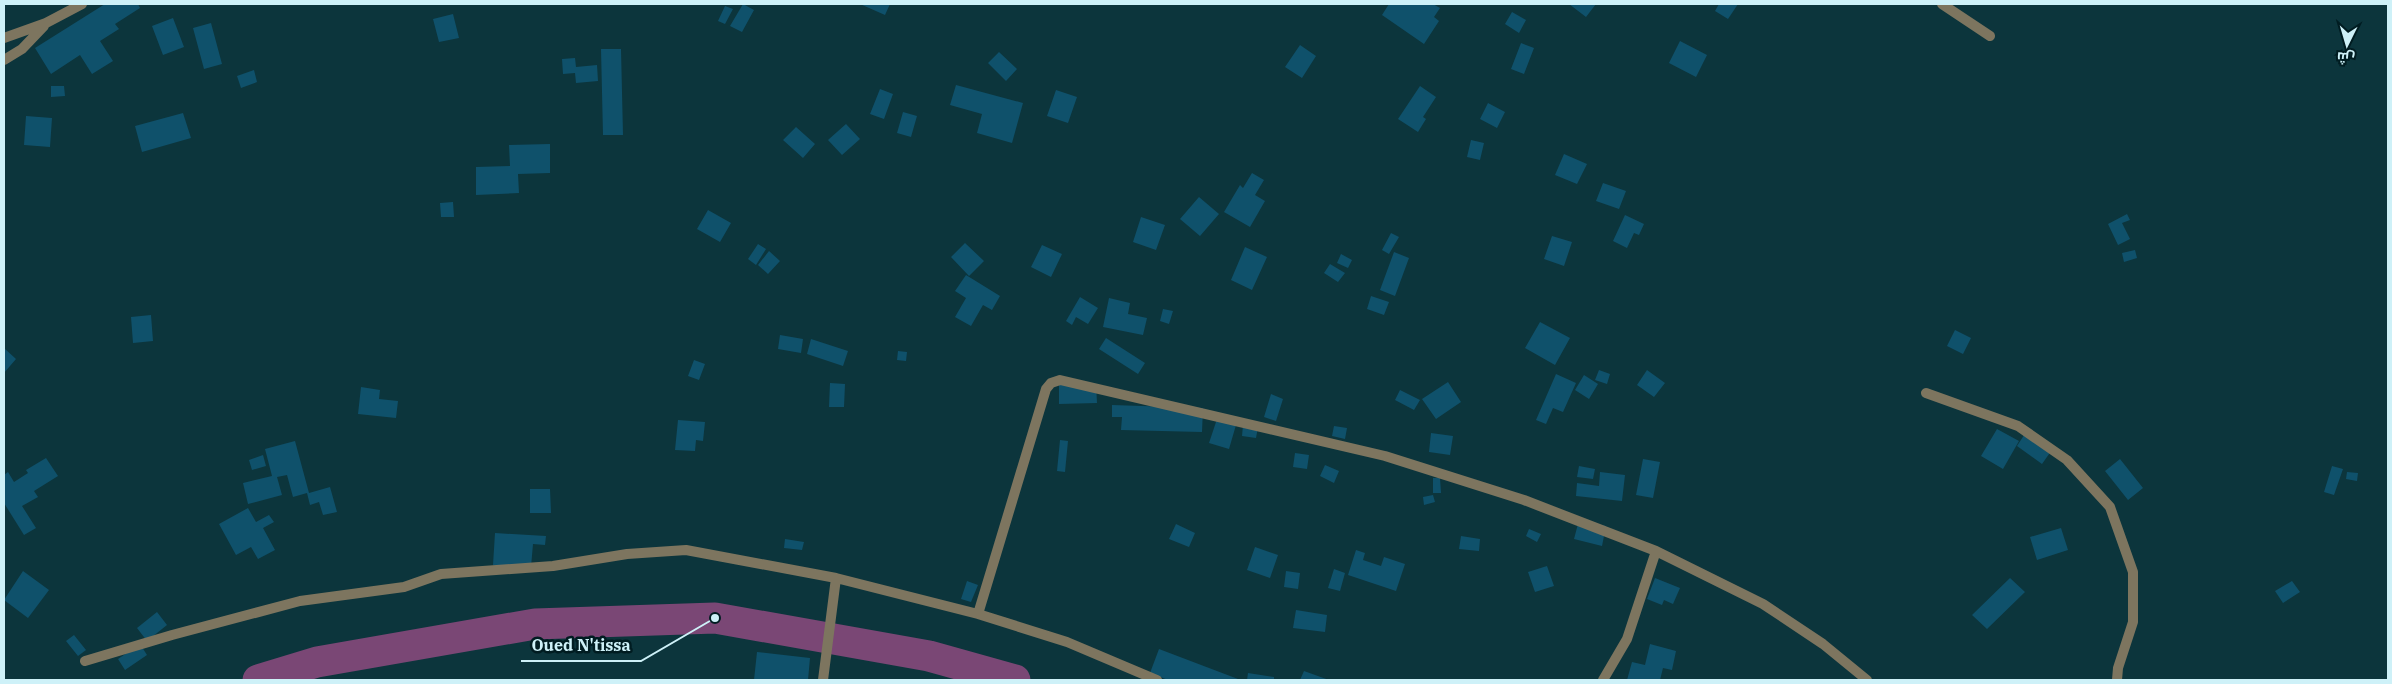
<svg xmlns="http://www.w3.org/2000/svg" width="2392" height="684" font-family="'IBM Plex Serif',Cairo,serif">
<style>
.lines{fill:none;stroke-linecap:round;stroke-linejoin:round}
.river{stroke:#7a4775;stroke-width:31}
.building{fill:#0f516b}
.minor{stroke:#7d755f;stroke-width:10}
.leader{fill:none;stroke:#cef1f8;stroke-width:2}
.callout-dot{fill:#cef1f8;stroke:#001c21;stroke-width:2}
.callout-label{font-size:16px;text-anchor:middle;font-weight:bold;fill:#cef1f8;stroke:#001c21;stroke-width:5;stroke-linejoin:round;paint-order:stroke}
</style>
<rect width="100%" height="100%" fill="#0c353c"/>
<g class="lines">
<path class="river" d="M 258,680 L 317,662 L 535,624 L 715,618 L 929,656 L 1015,680"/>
</g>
<path class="building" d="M 105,4 L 138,4 L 140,8 L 115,24 L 119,29 L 100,41 L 113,61 L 92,74 L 80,55 L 51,74 L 35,48 Z
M 743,4 L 754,10 L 742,32 L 730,26 Z
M 860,4 L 890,4 L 885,15 Z
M 1389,4 L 1433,4 L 1440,8 L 1434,17 L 1439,21 L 1424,44 L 1382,15 Z
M 1569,4 L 1596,4 L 1586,17 Z
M 1719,4 L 1738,4 L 1728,19 L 1715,11 Z
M 725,6 L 733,9 L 725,24 L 718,21 Z
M 1512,12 L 1526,20 L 1519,33 L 1505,24 Z
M 453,14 L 459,38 L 439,42 L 433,19 Z
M 173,18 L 184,47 L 163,55 L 152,26 Z
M 211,23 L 222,64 L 204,69 L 193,28 Z
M 1680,41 L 1707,55 L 1696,77 L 1669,63 Z
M 1521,43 L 1534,48 L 1524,74 L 1511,69 Z
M 1300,45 L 1316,56 L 1302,78 L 1285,67 Z
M 601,49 L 621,49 L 623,135 L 603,135 Z
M 999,52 L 1017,69 L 1006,81 L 988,63 Z
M 575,58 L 576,67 L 597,65 L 598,81 L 576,83 L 575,73 L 563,74 L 562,59 Z
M 254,70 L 257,82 L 241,88 L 237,76 Z
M 956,85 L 1023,103 L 1012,143 L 977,133 L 982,114 L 950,105 Z
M 51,86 L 64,86 L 65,96 L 51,97 Z
M 1420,86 L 1436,97 L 1423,117 L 1426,119 L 1418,132 L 1398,119 Z
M 880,89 L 893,94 L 884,119 L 870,114 Z
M 1056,90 L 1077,97 L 1068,123 L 1047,116 Z
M 1488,103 L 1505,112 L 1497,128 L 1480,119 Z
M 903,112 L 917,116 L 911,137 L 897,133 Z
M 183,113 L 191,138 L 142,152 L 135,126 Z
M 26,116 L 52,118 L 50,147 L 24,145 Z
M 846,124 L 860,139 L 842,155 L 828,140 Z
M 796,127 L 815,144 L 803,158 L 783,140 Z
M 1471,140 L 1484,143 L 1480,160 L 1467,157 Z
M 550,144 L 550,173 L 518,174 L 519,193 L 476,195 L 476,167 L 510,166 L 509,145 Z
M 1564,154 L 1587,164 L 1577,184 L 1555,175 Z
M 1252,173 L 1264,180 L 1255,195 L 1265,201 L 1250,227 L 1224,212 L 1240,185 L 1243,188 Z
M 1603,183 L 1626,191 L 1619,209 L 1596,201 Z
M 1199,197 L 1219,214 L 1200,236 L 1180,219 Z
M 453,202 L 454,217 L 441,217 L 440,203 Z
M 708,210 L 731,223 L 720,242 L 697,229 Z
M 2127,214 L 2130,220 L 2122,223 L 2130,239 L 2118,245 L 2108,224 Z
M 1625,215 L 1644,224 L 1639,235 L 1634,233 L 1627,248 L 1613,241 Z
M 1141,217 L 1165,225 L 1156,250 L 1133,242 Z
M 1391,233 L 1399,237 L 1389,254 L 1382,250 Z
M 1552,236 L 1572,242 L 1564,266 L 1544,259 Z
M 965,243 L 984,261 L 969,276 L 951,257 Z
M 758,244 L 766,249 L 756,265 L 748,259 Z
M 1042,245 L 1062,254 L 1051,277 L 1031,267 Z
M 1245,247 L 1267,257 L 1252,290 L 1231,280 Z
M 2135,250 L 2137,258 L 2124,262 L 2122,253 Z
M 769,251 L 780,261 L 768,274 L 758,265 Z
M 1394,252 L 1409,258 L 1395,296 L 1380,290 Z
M 1341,254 L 1352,260 L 1348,268 L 1337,263 Z
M 1330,264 L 1345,273 L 1338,282 L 1324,273 Z
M 966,275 L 1000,296 L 992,310 L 983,305 L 971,326 L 955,317 L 966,298 L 955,291 Z
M 1371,296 L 1389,302 L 1384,315 L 1367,309 Z
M 1080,297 L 1098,308 L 1088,324 L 1076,317 L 1072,325 L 1066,321 Z
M 1109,298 L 1130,303 L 1128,314 L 1147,318 L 1143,335 L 1103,327 Z
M 1163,309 L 1173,311 L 1169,324 L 1160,321 Z
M 151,315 L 153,341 L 133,343 L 131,317 Z
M 1540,322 L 1570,338 L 1555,365 L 1525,348 Z
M 1955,330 L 1971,338 L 1963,354 L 1947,346 Z
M 780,335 L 803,339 L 801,353 L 778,349 Z
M 1106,338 L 1145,363 L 1138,374 L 1099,349 Z
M 811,339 L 848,351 L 843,366 L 807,354 Z
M 4,348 L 16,359 L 4,373 Z
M 898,351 L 907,352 L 906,361 L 897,360 Z
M 694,360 L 705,364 L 699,380 L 688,376 Z
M 1599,370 L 1610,374 L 1607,384 L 1595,380 Z
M 1647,370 L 1665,383 L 1654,397 L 1637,385 Z
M 1556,374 L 1576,383 L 1563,412 L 1553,408 L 1546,424 L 1536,420 Z
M 1584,375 L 1598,384 L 1589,399 L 1575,390 Z
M 1448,382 L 1461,402 L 1436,419 L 1422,399 Z
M 830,383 L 845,384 L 844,407 L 829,407 Z
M 1096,384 L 1097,403 L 1059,404 L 1059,385 Z
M 361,387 L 380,390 L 379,399 L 398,401 L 396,418 L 358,414 Z
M 1400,390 L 1420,400 L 1414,410 L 1395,400 Z
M 1271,394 L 1283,399 L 1276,421 L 1264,417 Z
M 1112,405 L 1203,408 L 1202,432 L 1121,430 L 1122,417 L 1112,417 Z
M 1217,419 L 1236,425 L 1229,449 L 1209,443 Z
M 678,420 L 705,422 L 703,441 L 696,440 L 695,451 L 675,450 Z
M 1243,425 L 1258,427 L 1256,438 L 1242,436 Z
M 1334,426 L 1347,428 L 1345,439 L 1332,436 Z
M 1997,429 L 2019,441 L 2003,469 L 1981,456 Z
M 2028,429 L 2054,447 L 2042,464 L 2017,446 Z
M 1431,433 L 1453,436 L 1450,455 L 1429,452 Z
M 1060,440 L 1068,441 L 1065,472 L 1057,471 Z
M 295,441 L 309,493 L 330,487 L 337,512 L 323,515 L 319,502 L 310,505 L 307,493 L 293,497 L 287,475 L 277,477 L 282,495 L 248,504 L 243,483 L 272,476 L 265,449 Z
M 1295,453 L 1309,455 L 1307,469 L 1293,467 Z
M 263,455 L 266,466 L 252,470 L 249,460 Z
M 46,458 L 58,476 L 34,491 L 38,497 L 22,506 L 36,528 L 24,535 L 4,503 L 4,475 L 8,472 L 14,482 L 28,473 L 26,470 Z
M 1643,459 L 1660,462 L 1653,498 L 1636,495 Z
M 2120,459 L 2143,488 L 2128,500 L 2105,471 Z
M 1325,465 L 1339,471 L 1334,483 L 1320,476 Z
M 1579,466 L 1595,469 L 1593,479 L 1577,477 Z
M 2332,466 L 2343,469 L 2334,495 L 2324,492 Z
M 1600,472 L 1625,475 L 1622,501 L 1576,496 L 1577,483 L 1599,486 Z
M 2347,472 L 2358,473 L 2357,481 L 2346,479 Z
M 1433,478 L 1440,478 L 1441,493 L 1433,493 Z
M 530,489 L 550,489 L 551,513 L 530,513 Z
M 1433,495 L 1435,502 L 1424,505 L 1423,497 Z
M 248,508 L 256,522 L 269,515 L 274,522 L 263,528 L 275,550 L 258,559 L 251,547 L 236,555 L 219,524 Z
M 1579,520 L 1606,526 L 1602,546 L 1574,539 Z
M 1176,524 L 1195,533 L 1189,547 L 1169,539 Z
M 2061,528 L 2068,550 L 2037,560 L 2030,537 Z
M 1529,529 L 1541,534 L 1537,542 L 1526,536 Z
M 495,533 L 546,536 L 545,545 L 533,544 L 531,567 L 493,565 Z
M 1461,536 L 1480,539 L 1479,551 L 1459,549 Z
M 785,539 L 804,542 L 802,550 L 784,548 Z
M 1255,547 L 1278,555 L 1270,578 L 1247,570 Z
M 1356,550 L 1365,553 L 1363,560 L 1381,566 L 1384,557 L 1405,564 L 1396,591 L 1348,575 Z
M 1547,566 L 1554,586 L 1535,592 L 1528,572 Z
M 1334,569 L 1345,573 L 1340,591 L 1328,588 Z
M 23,571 L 49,590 L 28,618 L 4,600 Z
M 1286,571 L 1300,573 L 1298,589 L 1284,587 Z
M 1655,578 L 1680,588 L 1673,604 L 1664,600 L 1662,605 L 1647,599 Z
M 2010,578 L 2025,592 L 1987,629 L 1972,615 Z
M 967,581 L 978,585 L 971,602 L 961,599 Z
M 2292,581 L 2300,592 L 2283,603 L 2275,591 Z
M 1296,610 L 1327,615 L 1325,632 L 1293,628 Z
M 157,612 L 167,625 L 147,641 L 137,628 Z
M 74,635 L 86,650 L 78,656 L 66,641 Z
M 140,644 L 147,655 L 125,670 L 118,659 Z
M 1650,644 L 1676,651 L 1672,670 L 1663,668 L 1660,680 L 1627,680 L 1632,662 L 1645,665 Z
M 1159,649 L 1238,679 L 1237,680 L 1168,680 L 1150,673 Z
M 757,652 L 810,658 L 808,680 L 754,680 Z
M 1304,671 L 1329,680 L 1300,680 Z
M 1248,673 L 1274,677 L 1274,680 L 1247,680 Z"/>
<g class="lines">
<path class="minor" d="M 1942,4 L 1990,36
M 4,38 L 46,23 L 82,4
M 4,60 L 22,49 L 44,26
M 1926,393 L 2018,426 L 2067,460 L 2110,507 L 2133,572 L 2133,622 L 2118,668 L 2117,680
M 978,614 L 1046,389 L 1051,383 L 1060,380 L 1385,456 L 1524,500 L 1656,551 L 1763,604 L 1823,644 L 1867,680
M 85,661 L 172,635 L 300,601 L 404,587 L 441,574 L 553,566 L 627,554 L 686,550 L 836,578 L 978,614 L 1067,642 L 1157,680
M 823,680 L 836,578
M 1603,680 L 1627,639 L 1656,551"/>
</g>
<path class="leader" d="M715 618L641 661H521"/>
<circle class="callout-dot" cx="715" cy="618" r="5"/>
<g class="callout-label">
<text x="581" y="651">Oued N'tissa</text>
</g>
<rect width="2392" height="684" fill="none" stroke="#cef1f8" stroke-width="10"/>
<g transform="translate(2347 45) rotate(185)" stroke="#001c21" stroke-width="4" paint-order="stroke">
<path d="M0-4L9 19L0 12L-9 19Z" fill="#cef1f8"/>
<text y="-8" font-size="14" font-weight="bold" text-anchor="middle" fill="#cef1f8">ش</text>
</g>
</svg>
